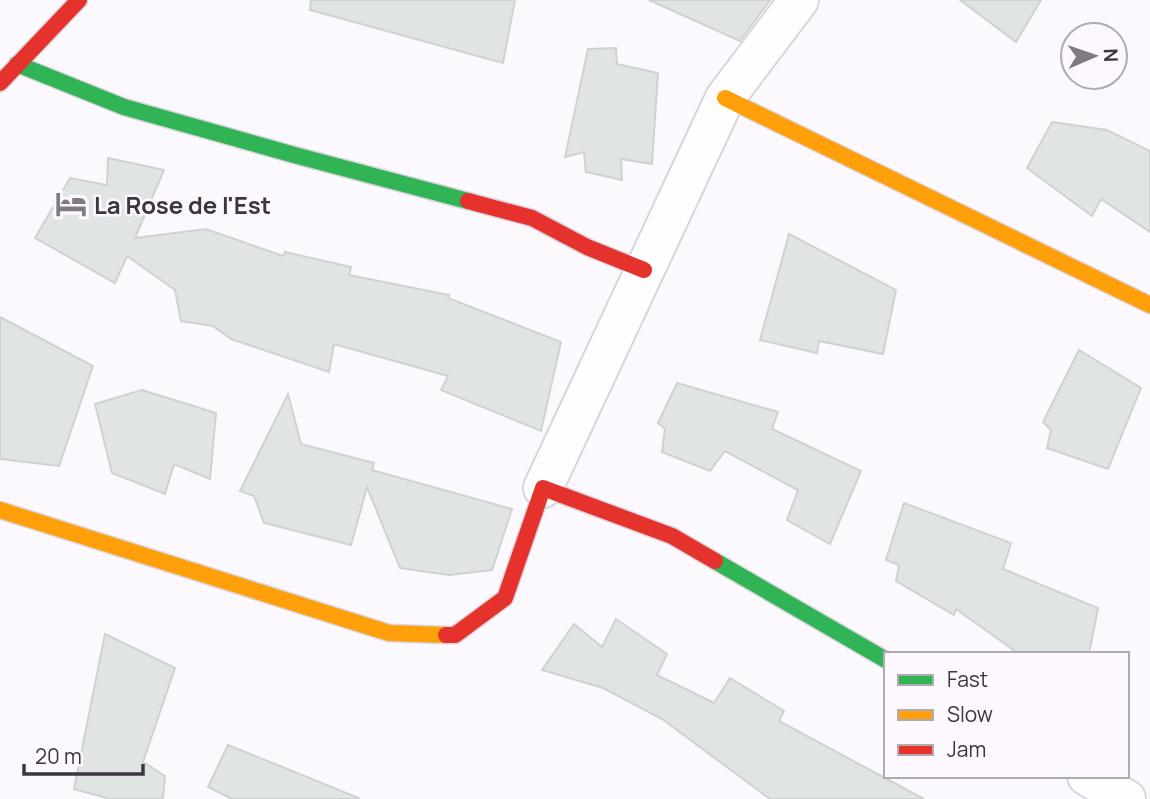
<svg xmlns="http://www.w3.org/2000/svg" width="1150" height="799" font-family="Manrope,sans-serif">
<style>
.building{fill:#e0e5e3;stroke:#cdd3d0;stroke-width:2}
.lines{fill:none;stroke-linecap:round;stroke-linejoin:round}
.street-casing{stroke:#dad5dd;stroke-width:42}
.fast-casing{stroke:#dad5dd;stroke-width:19}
.slow-casing{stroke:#dad5dd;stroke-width:19}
.jam-casing{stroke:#dad5dd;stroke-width:19}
.street{stroke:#fefeff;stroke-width:38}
.fast{stroke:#30b455;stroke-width:16}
.slow{stroke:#ff9f0a;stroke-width:16}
.jam{stroke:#e5322d;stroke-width:16}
.labels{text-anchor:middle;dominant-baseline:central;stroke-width:5;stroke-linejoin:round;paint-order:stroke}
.poi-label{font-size:24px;font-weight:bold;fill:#3d3541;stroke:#fcf8fe;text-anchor:start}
</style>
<rect width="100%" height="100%" fill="#fbf9fd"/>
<path class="building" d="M 311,0 L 515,0 L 503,63 L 310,10 Z
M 649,0 L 770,0 L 740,41 Z
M 960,0 L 1041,0 L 1016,42 Z
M 616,48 L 617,64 L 658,73 L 652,164 L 621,159 L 622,180 L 586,172 L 584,152 L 565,157 L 588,49 Z
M 1052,122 L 1107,130 L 1150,151 L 1150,232 L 1101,199 L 1092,216 L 1027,168 Z
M 108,158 L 164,170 L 135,238 L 206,229 L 283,256 L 285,252 L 351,267 L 349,275 L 449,295 L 448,298 L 561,342 L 541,431 L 441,390 L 448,376 L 334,344 L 329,372 L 231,339 L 213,326 L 181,321 L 175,290 L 127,256 L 115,283 L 35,238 L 70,178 L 107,185 Z
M 789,234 L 896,290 L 883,354 L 819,341 L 817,353 L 760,340 Z
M 0,317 L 93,366 L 59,466 L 0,459 Z
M 1079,350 L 1141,388 L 1108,469 L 1047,448 L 1051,430 L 1043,422 Z
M 677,383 L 778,412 L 772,429 L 861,471 L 830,544 L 787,520 L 798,490 L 725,451 L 710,471 L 662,452 L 665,429 L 658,423 Z
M 142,390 L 216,413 L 210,479 L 174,464 L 165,494 L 112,473 L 95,404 Z
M 288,394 L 301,444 L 374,463 L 372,470 L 512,509 L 492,570 L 449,575 L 400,568 L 367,487 L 351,545 L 264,523 L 254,496 L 240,491 Z
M 904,503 L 1011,543 L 1003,569 L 1098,608 L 1089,654 L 1019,654 L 956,609 L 954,615 L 896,581 L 899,565 L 886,560 Z
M 616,619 L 667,654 L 657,675 L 714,703 L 730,678 L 784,711 L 779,721 L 924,799 L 770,799 L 662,719 L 603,688 L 542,670 L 574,624 L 602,647 Z
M 105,634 L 175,668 L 143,762 L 165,776 L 163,799 L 110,799 L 74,789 Z
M 228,745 L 359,798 L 358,799 L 232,799 L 208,787 Z"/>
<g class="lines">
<defs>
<path id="street" d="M 543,488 L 725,98 L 799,0
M 1087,776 L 1126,799"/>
<path id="fast" d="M 17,64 L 124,107 L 298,156 L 468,201
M 715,561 L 886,660"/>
<path id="slow" d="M 725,98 L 1150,305
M 0,510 L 389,633 L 446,635"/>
<path id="jam" d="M 0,83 L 79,0
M 468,201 L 532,218 L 587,247 L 644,270
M 446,635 L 455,635 L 505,598 L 543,488 L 672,536 L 715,561"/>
</defs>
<use href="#street" class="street-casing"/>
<use href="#fast" class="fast-casing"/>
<use href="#slow" class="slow-casing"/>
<use href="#jam" class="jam-casing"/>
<use href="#street" class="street"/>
<use href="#fast" class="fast"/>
<use href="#slow" class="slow"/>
<use href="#jam" class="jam"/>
</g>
<defs>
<symbol id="hotel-bare" viewBox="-9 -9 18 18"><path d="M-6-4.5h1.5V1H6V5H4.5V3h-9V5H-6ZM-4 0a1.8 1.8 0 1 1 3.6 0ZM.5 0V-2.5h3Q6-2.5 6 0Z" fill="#807a83" stroke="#fcf8fe" stroke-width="2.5" paint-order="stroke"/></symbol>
</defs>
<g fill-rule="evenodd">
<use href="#hotel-bare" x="49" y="182" width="44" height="44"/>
</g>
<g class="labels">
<g class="poi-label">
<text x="94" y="204">La Rose de l'Est</text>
</g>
</g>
<rect x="884" y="652" width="245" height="126" fill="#fcf8fe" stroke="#b0aab2" stroke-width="2"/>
<rect x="898" y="675" width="35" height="10" fill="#30b455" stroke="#b0aab2" stroke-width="2"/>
<text x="947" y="687" font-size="21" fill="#3d3541">Fast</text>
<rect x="898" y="710" width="35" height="10" fill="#ff9f0a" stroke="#b0aab2" stroke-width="2"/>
<text x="947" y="722" font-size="21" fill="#3d3541">Slow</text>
<rect x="898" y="745" width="35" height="10" fill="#e5322d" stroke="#b0aab2" stroke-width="2"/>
<text x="947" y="757" font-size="21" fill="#3d3541">Jam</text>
<g transform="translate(1094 56) rotate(88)"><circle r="33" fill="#fcf8fe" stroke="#b0aab2" stroke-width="2"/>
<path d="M0-5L12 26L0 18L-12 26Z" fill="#807a83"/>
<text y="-10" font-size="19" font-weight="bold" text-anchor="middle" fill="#3d3541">N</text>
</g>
<path d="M24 764v10h119v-10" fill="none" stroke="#3d3541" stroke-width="3.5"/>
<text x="35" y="764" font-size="21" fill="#3d3541" stroke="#fcf8fe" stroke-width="5" paint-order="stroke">20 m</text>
</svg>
